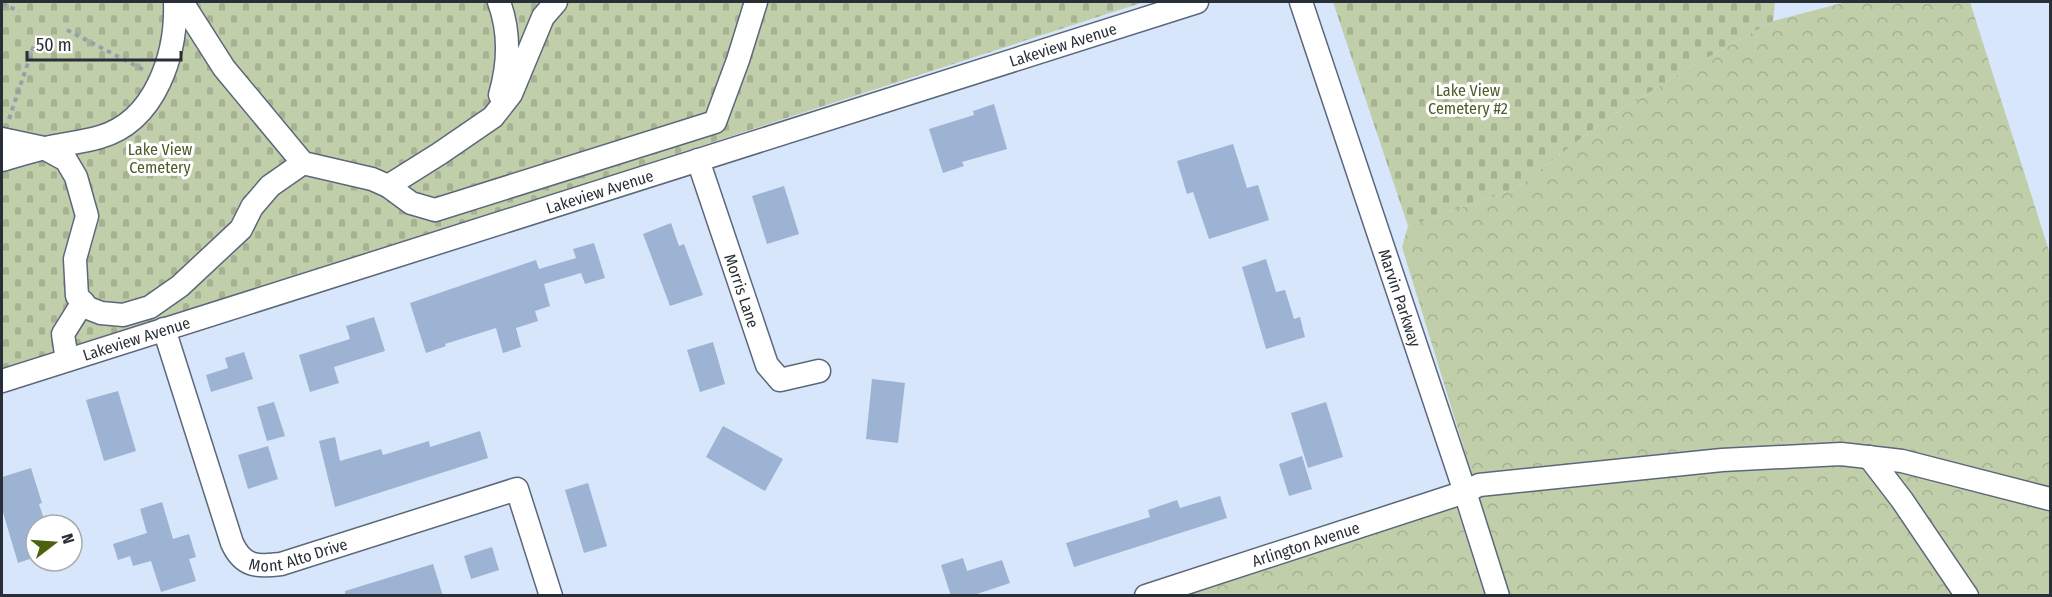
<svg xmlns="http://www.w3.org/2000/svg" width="2052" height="597" font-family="'Fira Sans Condensed',sans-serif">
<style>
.forest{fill:url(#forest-crowns)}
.cemetery{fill:url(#cemetery-stones)}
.building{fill:#9cb3d3}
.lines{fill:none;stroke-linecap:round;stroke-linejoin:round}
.minor-casing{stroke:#5c687a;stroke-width:25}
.path{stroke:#95a0af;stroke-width:4;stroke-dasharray:4.5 4.5;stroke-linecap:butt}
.minor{stroke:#fff;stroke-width:22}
.labels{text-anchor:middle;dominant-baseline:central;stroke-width:6;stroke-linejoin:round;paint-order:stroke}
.street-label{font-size:16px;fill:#292f36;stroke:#fff}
.park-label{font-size:16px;fill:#4b5d25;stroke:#fff}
</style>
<defs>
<pattern id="forest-crowns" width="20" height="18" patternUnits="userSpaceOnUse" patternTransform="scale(1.5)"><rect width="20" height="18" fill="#c1ceaa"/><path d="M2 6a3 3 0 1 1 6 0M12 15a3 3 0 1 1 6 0" fill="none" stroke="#a6b193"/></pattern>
<pattern id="cemetery-stones" width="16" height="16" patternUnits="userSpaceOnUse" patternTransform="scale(1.5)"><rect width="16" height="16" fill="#c1ceaa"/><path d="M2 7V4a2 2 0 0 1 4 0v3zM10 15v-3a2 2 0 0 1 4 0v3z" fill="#a6b193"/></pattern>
</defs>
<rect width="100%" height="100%" fill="#d7e6fa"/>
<path class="forest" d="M 1846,2 L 1970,2 L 2050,254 L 2050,595 L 1509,595 L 1402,247 L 1408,226 L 1515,189 L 1605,120 L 1685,70 L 1773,21 Z
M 1456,506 L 1485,595 L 1177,596 Z"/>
<path class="cemetery" d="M 2,2 L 1144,2 L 2,373 Z
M 1333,2 L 1775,2 L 1773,21 L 1685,70 L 1605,120 L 1515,189 L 1408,226 Z"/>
<path class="building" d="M 994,104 L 1007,149 L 962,162 L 964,166 L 943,173 L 929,129 L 974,115 L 973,111 Z
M 1233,144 L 1247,188 L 1258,185 L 1269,220 L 1209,239 L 1193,192 L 1187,194 L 1177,161 Z
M 784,186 L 799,234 L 767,244 L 752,196 Z
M 671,223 L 679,246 L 684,244 L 703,295 L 670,306 L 643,234 Z
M 594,243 L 605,278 L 585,284 L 581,273 L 544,284 L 550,306 L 535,311 L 538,321 L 516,328 L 521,347 L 503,353 L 496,328 L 445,344 L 446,346 L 426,353 L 410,303 L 536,260 L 539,269 L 576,258 L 573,249 Z
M 1266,259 L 1276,292 L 1285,290 L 1294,319 L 1300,317 L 1305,337 L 1266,349 L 1242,267 Z
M 374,317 L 385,351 L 334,367 L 339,383 L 310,392 L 299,355 L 350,339 L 346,326 Z
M 713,342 L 725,384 L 700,392 L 687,350 Z
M 244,352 L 253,379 L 211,392 L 206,375 L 228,368 L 225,358 Z
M 872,379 L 905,383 L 898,443 L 866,439 Z
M 118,391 L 136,451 L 104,461 L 86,400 Z
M 274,402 L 285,436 L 267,441 L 257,407 Z
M 1326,402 L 1343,457 L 1308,468 L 1291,413 Z
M 723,426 L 783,459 L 765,491 L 706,457 Z
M 480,431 L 488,458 L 335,507 L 319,441 L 335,437 L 340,461 L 381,449 L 383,455 L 429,441 L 430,447 Z
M 268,446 L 278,479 L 248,489 L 238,455 Z
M 1302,456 L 1312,489 L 1289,496 L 1279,464 Z
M 31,468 L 42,503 L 39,504 L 46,525 L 36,525 L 36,557 L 18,563 L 2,509 L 2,477 Z
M 588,483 L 607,546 L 584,553 L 565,490 Z
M 1220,496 L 1227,518 L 1074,567 L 1066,543 L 1150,517 L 1148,510 L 1177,500 L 1180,508 Z
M 162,502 L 173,539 L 189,534 L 196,557 L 189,559 L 196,581 L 161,592 L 151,561 L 133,566 L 130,556 L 118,560 L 113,544 L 147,533 L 140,509 Z
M 492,547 L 499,570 L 471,579 L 464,556 Z
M 963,558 L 967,571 L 1002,560 L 1010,583 L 971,596 L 951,596 L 941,565 Z
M 433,564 L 443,596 L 345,596 L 345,591 Z"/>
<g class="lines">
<defs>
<g id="minor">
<path d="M 182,2 L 224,68 L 303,163 L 372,179 L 388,186 L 411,203 L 435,210 L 715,122 L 738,60 L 756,2"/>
<path d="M 499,2 C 510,32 509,64 500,95"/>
<path id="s1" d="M 1301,2 L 1465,492 L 1498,596"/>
<path d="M 2,139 L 44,148 L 66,160 L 76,177 L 87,216 L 75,259 L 77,296 L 88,308 L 101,313 L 123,315 L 150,307 L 180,286 L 241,229 L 252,207 L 270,186 L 303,163"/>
<path d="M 2,160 C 16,156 31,151 46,148 C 64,144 83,142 100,137 C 156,121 177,53 175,2"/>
<path id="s2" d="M 698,160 L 767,365 L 780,380 L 819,371"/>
<path d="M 388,186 L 439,154 L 493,117 L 511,94 L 543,17 L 556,2"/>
<path id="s3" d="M 164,329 L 232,543 C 243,567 257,567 281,564 L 517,489 L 551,596"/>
<path d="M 67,360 L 63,334 L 83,302"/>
<path id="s4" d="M 2,381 L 1197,2"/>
<path d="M 1869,457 L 1902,500 L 1967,596"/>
<path id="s5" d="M 1146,596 L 1465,492 L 1479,485 L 1722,460 L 1841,454 L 1902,461 L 2050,499"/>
</g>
</defs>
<use href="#minor" class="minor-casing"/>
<path class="path" d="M 2,4 L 19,11
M 67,30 L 144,70
M 9,119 L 34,45"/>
<use href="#minor" class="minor"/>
</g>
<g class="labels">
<g class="street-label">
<text stroke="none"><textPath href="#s4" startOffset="1113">Lakeview Avenue</textPath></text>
<text stroke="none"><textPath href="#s4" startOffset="627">Lakeview Avenue</textPath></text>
<text stroke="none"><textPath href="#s2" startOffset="138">Morris Lane</textPath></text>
<text stroke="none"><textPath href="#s1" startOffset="312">Marvin Parkway</textPath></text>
<text stroke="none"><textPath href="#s4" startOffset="141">Lakeview Avenue</textPath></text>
<text stroke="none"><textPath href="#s5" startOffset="168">Arlington Avenue</textPath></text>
<text stroke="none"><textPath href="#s3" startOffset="302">Mont Alto Drive</textPath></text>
</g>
<g class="park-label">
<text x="1468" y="90">Lake View<tspan x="1468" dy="18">Cemetery #2</tspan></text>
<text x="160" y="149">Lake View<tspan x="160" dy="18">Cemetery</tspan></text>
</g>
</g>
<rect width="2052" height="597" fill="none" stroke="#292f36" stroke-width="6"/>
<g transform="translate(54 543) rotate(73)"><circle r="28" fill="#ffffff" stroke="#a9acaf" stroke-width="1.5"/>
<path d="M0-4.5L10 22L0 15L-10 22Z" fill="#4c620d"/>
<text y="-9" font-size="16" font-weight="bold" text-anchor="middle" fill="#292f36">N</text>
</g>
<path d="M27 51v9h154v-9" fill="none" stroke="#292f36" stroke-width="3"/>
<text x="36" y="51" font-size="18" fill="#292f36" stroke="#ffffff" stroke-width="4.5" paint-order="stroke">50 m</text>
</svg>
